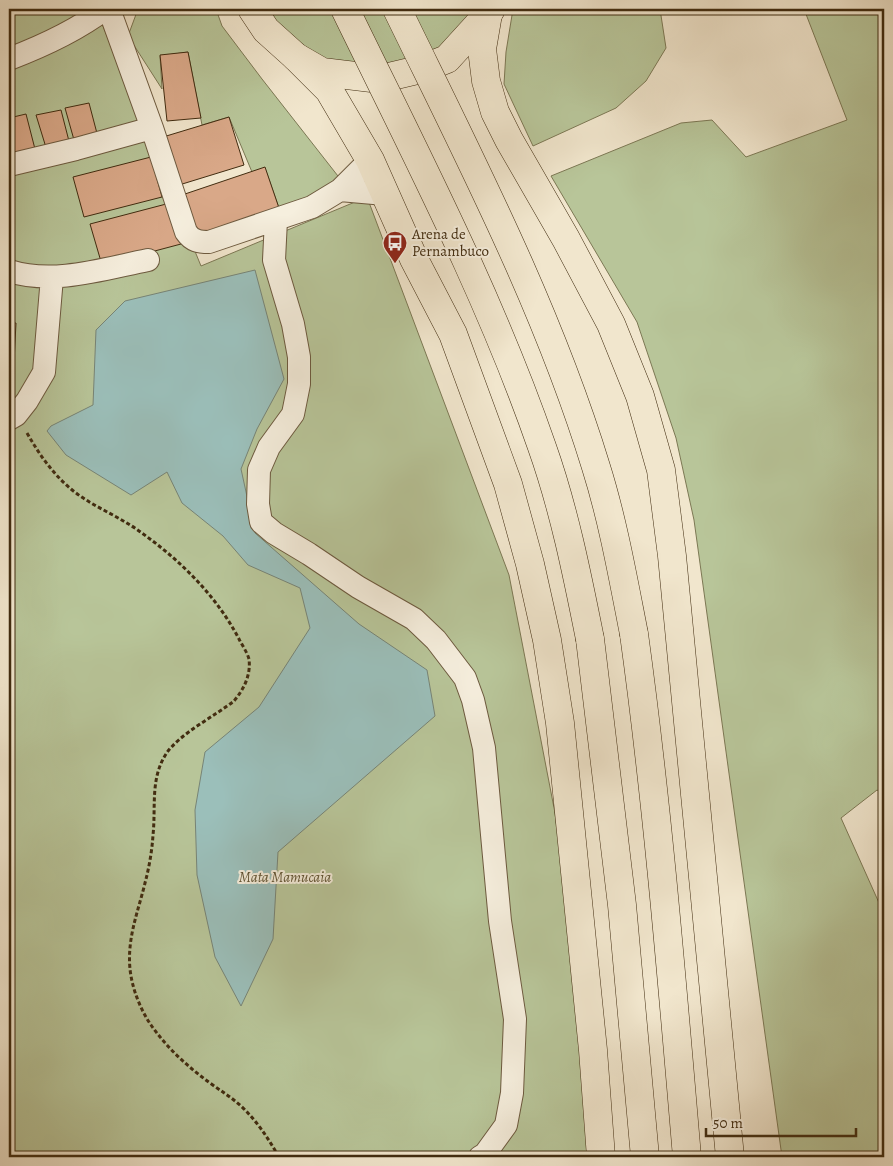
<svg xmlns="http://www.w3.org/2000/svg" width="893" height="1166" font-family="Alegreya,serif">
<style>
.green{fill:#b8c599;stroke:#7c7854}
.water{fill:#9bbfba;stroke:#778476}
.building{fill:#d9a888;stroke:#412c10}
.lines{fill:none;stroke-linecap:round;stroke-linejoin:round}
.minor-casing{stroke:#6d5a3f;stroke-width:24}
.major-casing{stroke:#412c10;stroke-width:29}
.highway-casing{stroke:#412c10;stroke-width:29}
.path{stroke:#412c10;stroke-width:3;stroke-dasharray:4 2.5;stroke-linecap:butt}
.minor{stroke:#f6efde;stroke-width:22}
.major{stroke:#f1e6cd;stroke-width:28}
.highway{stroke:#f1e6cd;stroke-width:28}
.highway-bridge-casing{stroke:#412c10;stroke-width:29;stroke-linecap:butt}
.highway-bridge{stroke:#f1e6cd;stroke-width:28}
.labels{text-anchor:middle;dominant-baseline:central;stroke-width:4;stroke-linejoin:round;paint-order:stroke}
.poi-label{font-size:15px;fill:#412c10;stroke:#f6efde;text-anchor:start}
.park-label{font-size:15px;font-style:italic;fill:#5f5232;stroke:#f6efde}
</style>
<rect width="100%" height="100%" fill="#f1e6cd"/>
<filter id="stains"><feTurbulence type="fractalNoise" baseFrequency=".004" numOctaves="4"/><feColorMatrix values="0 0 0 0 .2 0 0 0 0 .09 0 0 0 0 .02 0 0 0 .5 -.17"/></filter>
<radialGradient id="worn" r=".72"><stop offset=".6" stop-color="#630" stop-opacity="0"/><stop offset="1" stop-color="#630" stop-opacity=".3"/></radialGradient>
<path class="green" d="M 9,9 L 96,9 L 201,266 L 367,197 L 509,575 L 555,813 L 601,1157 L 9,1157 Z
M 138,9 L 216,9 L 222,26 L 262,79 L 345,185 L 279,208 L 265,168 L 252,172 L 229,117 L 202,125 L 188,52 L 160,56 L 162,89 L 128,36 Z
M 267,9 L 479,9 L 445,50 L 404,69 L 316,60 L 281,32 Z
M 513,9 L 660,9 L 666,48 L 646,81 L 616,108 L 533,146 L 504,84 L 506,52 Z
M 804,9 L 884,9 L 884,794 L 877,790 L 841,818 L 884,914 L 884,1157 L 782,1157 L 694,520 L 676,438 L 637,322 L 551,176 L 681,123 L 712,120 L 746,157 L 847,120 Z"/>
<path class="water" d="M 255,270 L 284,379 L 257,429 L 241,469 L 255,533 L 359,624 L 427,670 L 435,716 L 278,852 L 273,939 L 241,1006 L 215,957 L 197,875 L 195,810 L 205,752 L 259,707 L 310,628 L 300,588 L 248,565 L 223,536 L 182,503 L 167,472 L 131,495 L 66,455 L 47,431 L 51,426 L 93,405 L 96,330 L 125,301 Z"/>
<path class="building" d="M 188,52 L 201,118 L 167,121 L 160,55 Z
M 89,103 L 99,141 L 76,147 L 65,108 Z
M 61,110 L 71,149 L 48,154 L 36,115 Z
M 26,114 L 36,153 L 12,159 L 9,146 L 9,118 Z
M 229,117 L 244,165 L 179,185 L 163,137 Z
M 151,157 L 162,197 L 84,217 L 73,177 Z
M 265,167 L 279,208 L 196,236 L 182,195 Z
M 170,203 L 181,244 L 102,265 L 90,224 Z
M 9,323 L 16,323 L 12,401 L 9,401 Z"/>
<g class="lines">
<defs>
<path id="minor" d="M 109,9 L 152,128 L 186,232 C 192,241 199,242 209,242 L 312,207 L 340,190 L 370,160
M 9,59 C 43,46 76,31 105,9
M 9,165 L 76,149 L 152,128
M 340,190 L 385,194
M 276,220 L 274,260 L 293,324 L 299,357 L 299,384 L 293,414 L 269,447 L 259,470 L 258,504 L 261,522 L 274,533 L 309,554 L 358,587 L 414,619 L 436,640 L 465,678 L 473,700 L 484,748 L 500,921 L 515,1019 L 512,1093 L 506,1125 L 485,1154 L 480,1157
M 9,271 C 54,285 103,269 148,260
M 9,419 L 16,415 L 27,401 L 44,372 L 52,277"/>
<path id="major" d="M 252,9 L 266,30 L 296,57 L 322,72 L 380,79 L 422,69 L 447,59 L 488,14 L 491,9"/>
<path id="highway" d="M 488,14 L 482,49 L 486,81 L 495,112 L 509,140 L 566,239 L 611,324 L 640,396 L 661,470 L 672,556 L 730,1157
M 296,57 L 329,90 L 370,160 L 414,259 L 453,334 L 508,484 L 530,564 L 547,640 L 560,723 L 593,1050 L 601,1157
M 634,634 C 658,808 672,982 687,1157
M 590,639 L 622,905 L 645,1157"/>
</defs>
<use href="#minor" class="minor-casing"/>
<use href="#major" class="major-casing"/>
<use href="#highway" class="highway-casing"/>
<path class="path" d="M 27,433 C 39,454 52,473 71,489 C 91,506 117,515 139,531 C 179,559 216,595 239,639 C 242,645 247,652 249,659 C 251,675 244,689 234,701 C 215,716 179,734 166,754 C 150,779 156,807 153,835 C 152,851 149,868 145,883 C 138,912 127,938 130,969 C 132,988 140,1009 151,1025 C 167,1048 188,1067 210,1083 C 221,1091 231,1097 241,1106 C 257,1121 268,1138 279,1157"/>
<use href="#minor" class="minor"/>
<use href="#major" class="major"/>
<use href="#highway" class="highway"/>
<defs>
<path id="highway-bridge" d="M 345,9 C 415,153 490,296 542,447 C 564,509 577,574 590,639
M 397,9 C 470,159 547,307 596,467 C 613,521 623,578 634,634"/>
</defs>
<use href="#highway-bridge" class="highway-bridge-casing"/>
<use href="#highway-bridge" class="highway-bridge"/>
</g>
<defs>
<symbol id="bus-pin" viewBox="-11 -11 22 30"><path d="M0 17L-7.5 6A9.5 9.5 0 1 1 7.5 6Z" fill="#8f2418" stroke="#f6efde"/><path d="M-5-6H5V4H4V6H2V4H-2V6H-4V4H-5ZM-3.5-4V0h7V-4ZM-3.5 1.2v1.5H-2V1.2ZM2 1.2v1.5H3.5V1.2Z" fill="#fff"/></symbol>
</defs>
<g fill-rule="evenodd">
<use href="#bus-pin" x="381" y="229" width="28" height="38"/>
</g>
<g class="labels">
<g class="poi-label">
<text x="412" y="234">Arena de<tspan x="412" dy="17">Pernambuco</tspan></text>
</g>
<g class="park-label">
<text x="285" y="877">Mata Mamucaia</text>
</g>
</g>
<rect width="893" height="1166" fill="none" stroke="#f1e6cd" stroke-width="30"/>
<rect x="10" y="10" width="873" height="1146" fill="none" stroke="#412c10" stroke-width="2.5"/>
<rect x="15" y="15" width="863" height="1136" fill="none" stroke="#412c10"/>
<path d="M706 1128v8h150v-8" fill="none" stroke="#412c10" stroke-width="2.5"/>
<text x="713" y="1128" font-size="15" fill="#412c10" stroke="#f6efde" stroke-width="4" paint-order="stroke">50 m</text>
<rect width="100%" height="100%" filter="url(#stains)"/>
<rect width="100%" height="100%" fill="url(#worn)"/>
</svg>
